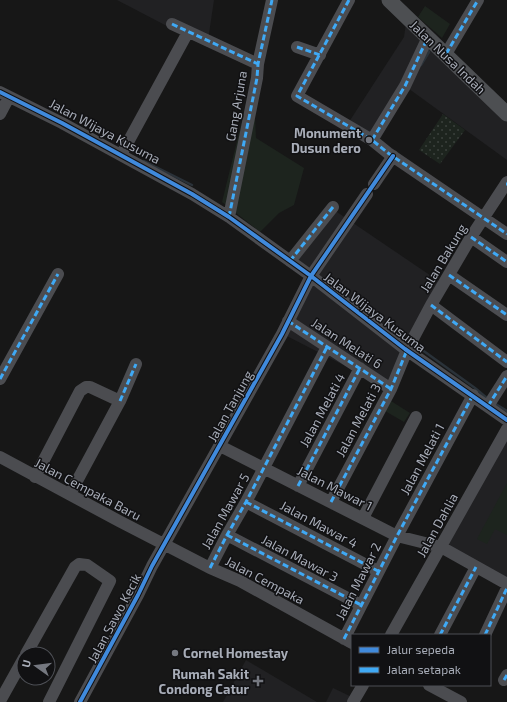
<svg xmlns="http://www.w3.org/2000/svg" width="507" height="702" font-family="'Exo 2',sans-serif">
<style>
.built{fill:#212123}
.grass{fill:url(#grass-dots)}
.green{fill:#1d241e}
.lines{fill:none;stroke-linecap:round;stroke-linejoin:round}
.stream{stroke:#2a3239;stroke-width:2.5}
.minor{stroke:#4b4c50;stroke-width:12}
.major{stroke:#4d4f52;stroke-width:15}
.quiet{stroke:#3fa9f5;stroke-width:3;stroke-dasharray:6 3;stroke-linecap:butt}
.cycleway-casing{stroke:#111113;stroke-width:6}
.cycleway{stroke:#408adc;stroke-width:4}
.poi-dot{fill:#757880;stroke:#111113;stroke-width:1.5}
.labels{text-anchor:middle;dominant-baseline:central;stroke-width:3;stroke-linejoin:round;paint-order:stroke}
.street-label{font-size:13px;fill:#a8adb8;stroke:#111113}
.poi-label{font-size:13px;font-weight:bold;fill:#a8adb8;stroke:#111113;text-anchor:end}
</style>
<defs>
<pattern id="grass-dots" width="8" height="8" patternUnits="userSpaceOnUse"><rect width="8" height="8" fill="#1d241e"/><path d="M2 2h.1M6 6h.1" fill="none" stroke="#3b413d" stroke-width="1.8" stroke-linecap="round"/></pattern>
</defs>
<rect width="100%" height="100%" fill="#171717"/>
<path class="built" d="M 117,0 L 214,0 L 207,47 Z
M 407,16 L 431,34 L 507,116 L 507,160 L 405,86 L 370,141 L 347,125 L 404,37 Z
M 331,208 L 443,284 L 386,387 L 283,334 L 313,274 L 292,257 Z
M 507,432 L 507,581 L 444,546 Z
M 246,660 L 317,702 L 223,702 Z
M 333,688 L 354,698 L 352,702 L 326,702 Z"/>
<path class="grass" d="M 443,114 L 465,130 L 440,164 L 419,150 Z"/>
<path class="green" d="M 425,6 L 450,24 L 442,38 L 418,17 Z
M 253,76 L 256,138 L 304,168 L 294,205 L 279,213 L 260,232 L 222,202 Z
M 391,401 L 410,413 L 404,422 L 385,411 Z
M 507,483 L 507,535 L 495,529 L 487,544 L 477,539 Z"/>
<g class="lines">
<path class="stream" d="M 421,65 L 429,52 L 427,49
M 144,161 L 192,185
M 414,344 L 475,388 L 488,399
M 494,403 L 507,411"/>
<path class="minor" d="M 349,0 L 297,96 L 372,140 L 388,153 L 507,234
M 172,24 L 258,64
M 297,47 L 320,55
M 446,54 L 478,0
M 0,92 L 62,123 L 192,194 L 229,217 L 311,276 L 405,349 L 507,420
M 0,114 L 9,97
M 372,140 L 405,86 L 428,37
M 121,155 L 188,32
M 374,184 L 393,156
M 229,217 L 257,78 L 258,64 L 272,0
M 471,237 L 507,262
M 290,261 L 333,207
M 449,275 L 507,315
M 431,305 L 507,362
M 288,321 L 391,389
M 0,379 L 58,274
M 488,406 L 507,376
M 220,446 L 397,536 L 441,547 L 507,584
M 0,457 L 119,521 L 210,568 L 240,581 L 352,643
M 35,477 L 80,391 L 86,387 L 90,387 L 120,401
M 298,486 L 360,368
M 70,494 L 120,401 L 136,364
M 246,502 L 378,571
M 331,502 L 391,389 L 407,350 L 431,305 L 471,237 L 507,182
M 363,518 L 416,417
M 227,535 L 361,605
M 210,568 L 227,535 L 246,502 L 327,347
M 391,635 L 507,429
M 440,635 L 476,567
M 485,635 L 507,588
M 344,639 L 397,536 L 473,395
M 26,654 L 75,567 L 79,564 L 87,565 L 110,581 L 49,702
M 504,680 L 507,675
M 429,685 L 461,702
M 0,701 L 24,658
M 80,702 L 138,595 L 152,566 L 282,334 L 311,276 L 367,194
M 353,702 L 363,685"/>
<path class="major" d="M 389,0 L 507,114"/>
<path class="quiet" d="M 349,0 L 297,96 L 372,140 L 388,153 L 507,234
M 172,24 L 258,64
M 297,47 L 320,55
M 446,54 L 478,0
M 372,140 L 405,86 L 428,37
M 506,184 L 507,184
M 229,217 L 257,78 L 258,64 L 272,0
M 471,237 L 507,262
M 290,261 L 333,207
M 449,275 L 507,315
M 431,305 L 507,362
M 288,321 L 391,389
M 0,379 L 58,274
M 120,401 L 136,364
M 488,406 L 507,376
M 298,486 L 360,368
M 246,502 L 378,571
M 331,502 L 391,389 L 407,350
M 227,535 L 361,605
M 210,568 L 227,535 L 246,502 L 327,347
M 440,635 L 476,567
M 485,635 L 507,588
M 344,639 L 397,536 L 473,395
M 504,680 L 507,675"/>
<defs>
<path id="cycleway" d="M 0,92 L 62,123 L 192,194 L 229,217 L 311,276 L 405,349 L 507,420
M 80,702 L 138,595 L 152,566 L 282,334 L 311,276 L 393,156"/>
</defs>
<use href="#cycleway" class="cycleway-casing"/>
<use href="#cycleway" class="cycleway"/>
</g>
<g class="poi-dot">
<circle cx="369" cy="140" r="4"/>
<circle cx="175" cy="653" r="4"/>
<path d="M256 675h4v4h4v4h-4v4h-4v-4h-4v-4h4z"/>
</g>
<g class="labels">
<g class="street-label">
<text transform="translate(448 57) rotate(44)">Jalan Nusa Indah</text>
<text transform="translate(236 106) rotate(-80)">Gang Arjuna</text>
<text transform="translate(105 131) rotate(28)">Jalan Wijaya Kusuma</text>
<text transform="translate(443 258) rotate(-59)">Jalan Bakung</text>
<text transform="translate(375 312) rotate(37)">Jalan Wijaya Kusuma</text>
<text transform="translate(347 343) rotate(33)">Jalan Melati 6</text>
<text transform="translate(230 406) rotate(-61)">Jalan Tanjung</text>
<text transform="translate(322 410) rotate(-62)">Jalan Melati 4</text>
<text transform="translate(358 420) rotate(-62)">Jalan Melati 3</text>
<text transform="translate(422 459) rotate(-62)">Jalan Melati 1</text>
<text transform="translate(335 488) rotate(27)">Jalan Mawar 1</text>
<text transform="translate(88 489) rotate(28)">Jalan Cempaka Baru</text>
<text transform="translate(225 511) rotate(-61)">Jalan Mawar 5</text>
<text transform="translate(319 524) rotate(28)">Jalan Mawar 4</text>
<text transform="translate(437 525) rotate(-61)">Jalan Dahlia</text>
<text transform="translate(300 558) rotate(28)">Jalan Mawar 3</text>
<text transform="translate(265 580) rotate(28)">Jalan Cempaka</text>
<text transform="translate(358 581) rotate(-63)">Jalan Mawar 2</text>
<text transform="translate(114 618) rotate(-62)">Jalan Sawo Kecik</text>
</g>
<g class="poi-label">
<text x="361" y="133">Monument<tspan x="361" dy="15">Dusun dero</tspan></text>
<text x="183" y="653" text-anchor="start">Cornel Homestay</text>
<text x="249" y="674">Rumah Sakit<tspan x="249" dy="15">Condong Catur</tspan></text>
</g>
</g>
<rect x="351" y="634" width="140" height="52" fill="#111113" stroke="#4d4f55"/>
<rect x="359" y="647" width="20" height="6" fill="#408adc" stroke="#4d4f55"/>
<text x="387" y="654" font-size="12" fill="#a8adb8">Jalur sepeda</text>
<rect x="359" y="667" width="20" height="6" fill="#3fa9f5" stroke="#4d4f55"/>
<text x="387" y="674" font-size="12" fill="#a8adb8">Jalan setapak</text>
<g transform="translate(36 666) rotate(284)"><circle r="19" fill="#111113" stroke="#4d4f55"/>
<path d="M0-3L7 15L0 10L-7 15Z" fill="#757880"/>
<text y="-6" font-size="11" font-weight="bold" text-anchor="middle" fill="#a8adb8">U</text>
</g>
</svg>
